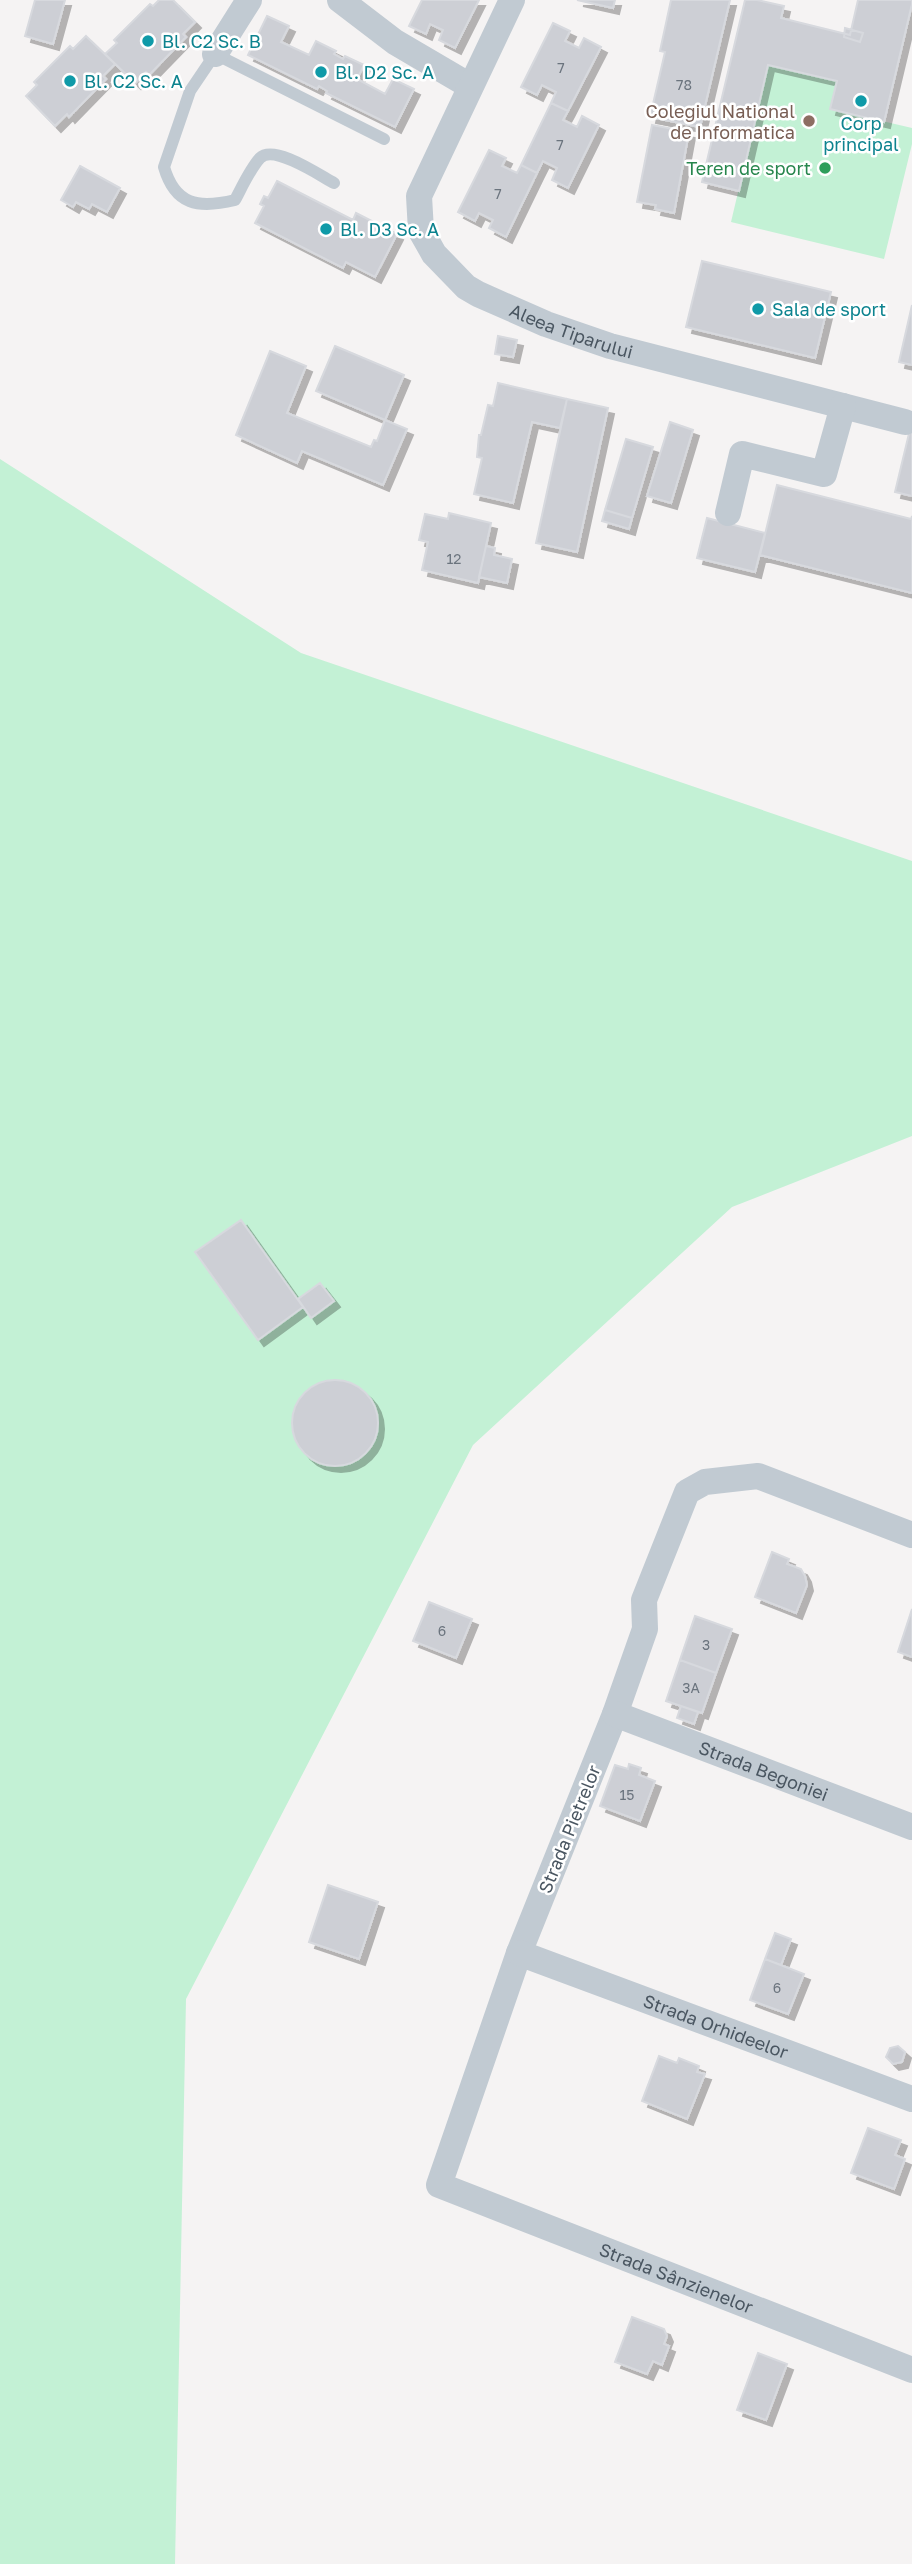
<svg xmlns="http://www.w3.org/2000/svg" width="912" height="2564" font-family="'Golos Text',sans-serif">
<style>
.green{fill:#c3f1d5}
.building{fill:#cdcfd5;stroke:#d7d9de;stroke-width:2;filter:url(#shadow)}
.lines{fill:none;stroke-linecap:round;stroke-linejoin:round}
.service{stroke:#c1cad2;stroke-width:12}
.minor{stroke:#c1cad2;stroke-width:26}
.culture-dot{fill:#0f9aa8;stroke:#fff;stroke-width:2.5}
.education-dot{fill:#8d6e63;stroke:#fff;stroke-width:2.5}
.leisure-dot{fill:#2e9e5b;stroke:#fff;stroke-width:2.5}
.labels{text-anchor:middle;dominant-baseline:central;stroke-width:5;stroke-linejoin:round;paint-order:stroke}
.number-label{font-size:14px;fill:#6b747e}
.culture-label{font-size:18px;fill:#0d838f;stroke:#fff;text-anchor:start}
.education-label{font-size:18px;fill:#785e54;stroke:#fff;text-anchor:end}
.leisure-label{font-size:18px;fill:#27864d;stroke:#fff;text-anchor:end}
.street-label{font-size:18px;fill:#4a5661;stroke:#fff}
</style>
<defs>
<filter id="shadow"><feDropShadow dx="6" dy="6" stdDeviation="0" flood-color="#0004"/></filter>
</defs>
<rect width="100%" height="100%" fill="#f5f3f3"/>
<path class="green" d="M 768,65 L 837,81 L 831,109 L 912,128 L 912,144 L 884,259 L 731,222 Z
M 0,459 L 301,653 L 912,861 L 912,1136 L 732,1207 L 473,1445 L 186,1999 L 175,2564 L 0,2564 Z"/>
<path class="building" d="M 35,0 L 65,0 L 53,44 L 25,36 Z
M 159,0 L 173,0 L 195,22 L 183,34 L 186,37 L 149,75 L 146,72 L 135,83 L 105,54 L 117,43 L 114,40 L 150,4 L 153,6 Z
M 422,0 L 479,0 L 455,48 L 439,40 L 443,30 L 430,24 L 426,34 L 409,26 Z
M 577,0 L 615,0 L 613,8 Z
M 671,0 L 730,0 L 700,127 L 650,117 L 665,52 L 660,51 Z
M 745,0 L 757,0 L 784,6 L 781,18 L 850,35 L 858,0 L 912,0 L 912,4 L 884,122 L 830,109 L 837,81 L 768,65 L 739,191 L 702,182 Z
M 267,16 L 289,26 L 281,42 L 309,55 L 316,41 L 336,51 L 334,54 L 343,59 L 345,56 L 364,65 L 357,79 L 385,94 L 393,79 L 414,89 L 395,127 L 326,93 L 327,91 L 319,86 L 317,89 L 248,55 Z
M 553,23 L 570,31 L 565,41 L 579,48 L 584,38 L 601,47 L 568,111 L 551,103 L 556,92 L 542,85 L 537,95 L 521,87 Z
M 845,28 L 863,33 L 860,42 L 844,37 Z
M 86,36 L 115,64 L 103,76 L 106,79 L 69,117 L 67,114 L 55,126 L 26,96 L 37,85 L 34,82 L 70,46 L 73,49 Z
M 551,103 L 568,111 L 563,120 L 577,127 L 582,116 L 599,125 L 568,188 L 552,180 L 557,168 L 543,161 L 537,173 L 521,165 Z
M 652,125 L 689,132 L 674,213 L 655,209 L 656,205 L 637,202 Z
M 489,150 L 506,158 L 502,166 L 517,173 L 521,165 L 537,173 L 506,237 L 489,228 L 493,220 L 479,213 L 475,221 L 458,212 Z
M 80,166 L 120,188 L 107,212 L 92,204 L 89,209 L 76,202 L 73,207 L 61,200 Z
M 277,181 L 353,220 L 356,213 L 397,234 L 375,277 L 346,262 L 343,268 L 255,223 L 264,206 L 260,204 L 264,196 L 268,198 Z
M 702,261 L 831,292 L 815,358 L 686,327 Z
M 912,305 L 912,365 L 899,362 Z
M 498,336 L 517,340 L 513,357 L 495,354 Z
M 335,346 L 404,375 L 385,420 L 316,391 Z
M 270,351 L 306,366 L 287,413 L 371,447 L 374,440 L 377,441 L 385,420 L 407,429 L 383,485 L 302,451 L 297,463 L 236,435 Z
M 498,383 L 567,399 L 560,428 L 532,422 L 513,503 L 474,494 L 482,458 L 477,457 L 479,435 L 481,435 L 488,405 L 493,406 Z
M 567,399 L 608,408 L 577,552 L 536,543 Z
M 912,421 L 912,496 L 895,492 Z
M 670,422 L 693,430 L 671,503 L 647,496 Z
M 626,439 L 653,447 L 632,518 L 605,510 Z
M 777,485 L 911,519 L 912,516 L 912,593 L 760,555 Z
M 605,510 L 632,518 L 629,529 L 602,521 Z
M 449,513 L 491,523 L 478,583 L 422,570 L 428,542 L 419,540 L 425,514 L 448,519 Z
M 707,518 L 765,533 L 755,572 L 697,558 Z
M 486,546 L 495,548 L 494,555 L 512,559 L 507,583 L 479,577 Z
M 241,1220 L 303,1307 L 258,1340 L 195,1252 Z
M 320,1283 L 334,1301 L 311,1318 L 298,1299 Z
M292 1423a43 43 0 1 1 86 0a43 43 0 1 1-86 0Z
M 772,1552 L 789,1559 L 787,1564 L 801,1569 L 805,1576 L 807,1585 L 796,1613 L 755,1597 Z
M 429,1602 L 472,1619 L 456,1658 L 413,1641 Z
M 912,1609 L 912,1657 L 898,1652 Z
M 695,1616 L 732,1629 L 716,1673 L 680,1660 Z
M 680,1660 L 716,1673 L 702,1713 L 666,1701 Z
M 681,1706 L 698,1712 L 694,1724 L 677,1718 Z
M 629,1764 L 641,1768 L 639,1775 L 655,1781 L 640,1821 L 600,1806 L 615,1765 L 628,1769 Z
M 328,1885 L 378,1902 L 359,1959 L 309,1942 Z
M 775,1933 L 791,1939 L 781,1965 L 765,1959 Z
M 765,1959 L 804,1974 L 788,2014 L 750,2000 Z
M 898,2046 L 905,2052 L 902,2062 L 893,2064 L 886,2057 L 890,2048 Z
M 659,2056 L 677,2063 L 679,2058 L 699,2066 L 697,2072 L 705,2074 L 687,2119 L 642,2101 Z
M 868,2128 L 901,2140 L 895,2155 L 905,2159 L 894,2189 L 851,2173 Z
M 632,2317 L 664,2329 L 667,2336 L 664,2344 L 669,2346 L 662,2365 L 653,2361 L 647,2374 L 615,2362 Z
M 758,2353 L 787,2364 L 766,2420 L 737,2410 Z"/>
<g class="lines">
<path class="service" d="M 334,183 C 319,175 274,144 260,158 C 250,169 242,187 235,200 C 198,209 175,205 164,167 L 190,91 L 215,54 L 384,139"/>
<g class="minor">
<path d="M 340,0 L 395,42 L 470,86"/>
<path id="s1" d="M 512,0 L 419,196 L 421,231 L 434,254 L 466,287 L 478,294 L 546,324 L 610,346 L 905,422"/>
<path d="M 215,54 L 249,0"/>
<path d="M 728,513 L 742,454 L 824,474 L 843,406"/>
<path id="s2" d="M 912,1535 L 758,1476 L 705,1482 L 687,1492 L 644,1600 L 645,1629 L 615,1714 L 519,1953 L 439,2185 L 912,2370"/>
<path id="s3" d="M 615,1714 L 912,1827"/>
<path id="s4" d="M 519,1953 L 912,2099"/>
</g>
</g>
<g class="culture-dot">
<circle cx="148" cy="41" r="7"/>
<circle cx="321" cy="72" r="7"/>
<circle cx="70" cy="81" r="7"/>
<circle cx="861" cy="101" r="7"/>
<circle cx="326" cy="229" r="7"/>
<circle cx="758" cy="309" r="7"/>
</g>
<circle class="education-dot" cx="809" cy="121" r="7"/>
<circle class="leisure-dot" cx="825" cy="168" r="7"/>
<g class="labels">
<g class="number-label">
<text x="561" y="67">7</text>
<text x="684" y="84">78</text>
<text x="560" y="144">7</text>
<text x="498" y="193">7</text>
<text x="454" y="558">12</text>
<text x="442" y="1630">6</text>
<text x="706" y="1644">3</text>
<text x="691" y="1687">3A</text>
<text x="627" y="1794">15</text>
<text x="777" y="1987">6</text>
</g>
<g class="culture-label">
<text x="162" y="41">Bl. C2 Sc. B</text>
<text x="335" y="72">Bl. D2 Sc. A</text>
<text x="84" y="81">Bl. C2 Sc. A</text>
<text x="861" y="123" text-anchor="middle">Corp<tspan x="861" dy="21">principal</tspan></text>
<text x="340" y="229">Bl. D3 Sc. A</text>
<text x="772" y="309">Sala de sport</text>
</g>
<g class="education-label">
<text x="795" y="111">Colegiul National<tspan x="795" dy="21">de Informatica</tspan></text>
</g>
<g class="leisure-label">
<text x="811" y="168">Teren de sport</text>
</g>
<g class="street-label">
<text stroke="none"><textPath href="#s1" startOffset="439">Aleea Tiparului</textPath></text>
<text stroke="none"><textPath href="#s3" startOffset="159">Strada Begoniei</textPath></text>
<text transform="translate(569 1829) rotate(-68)">Strada Pietrelor</text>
<text stroke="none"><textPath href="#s4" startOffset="210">Strada Orhideelor</textPath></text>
<text stroke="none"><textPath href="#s2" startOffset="1232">Strada Sânzienelor</textPath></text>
</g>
</g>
</svg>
